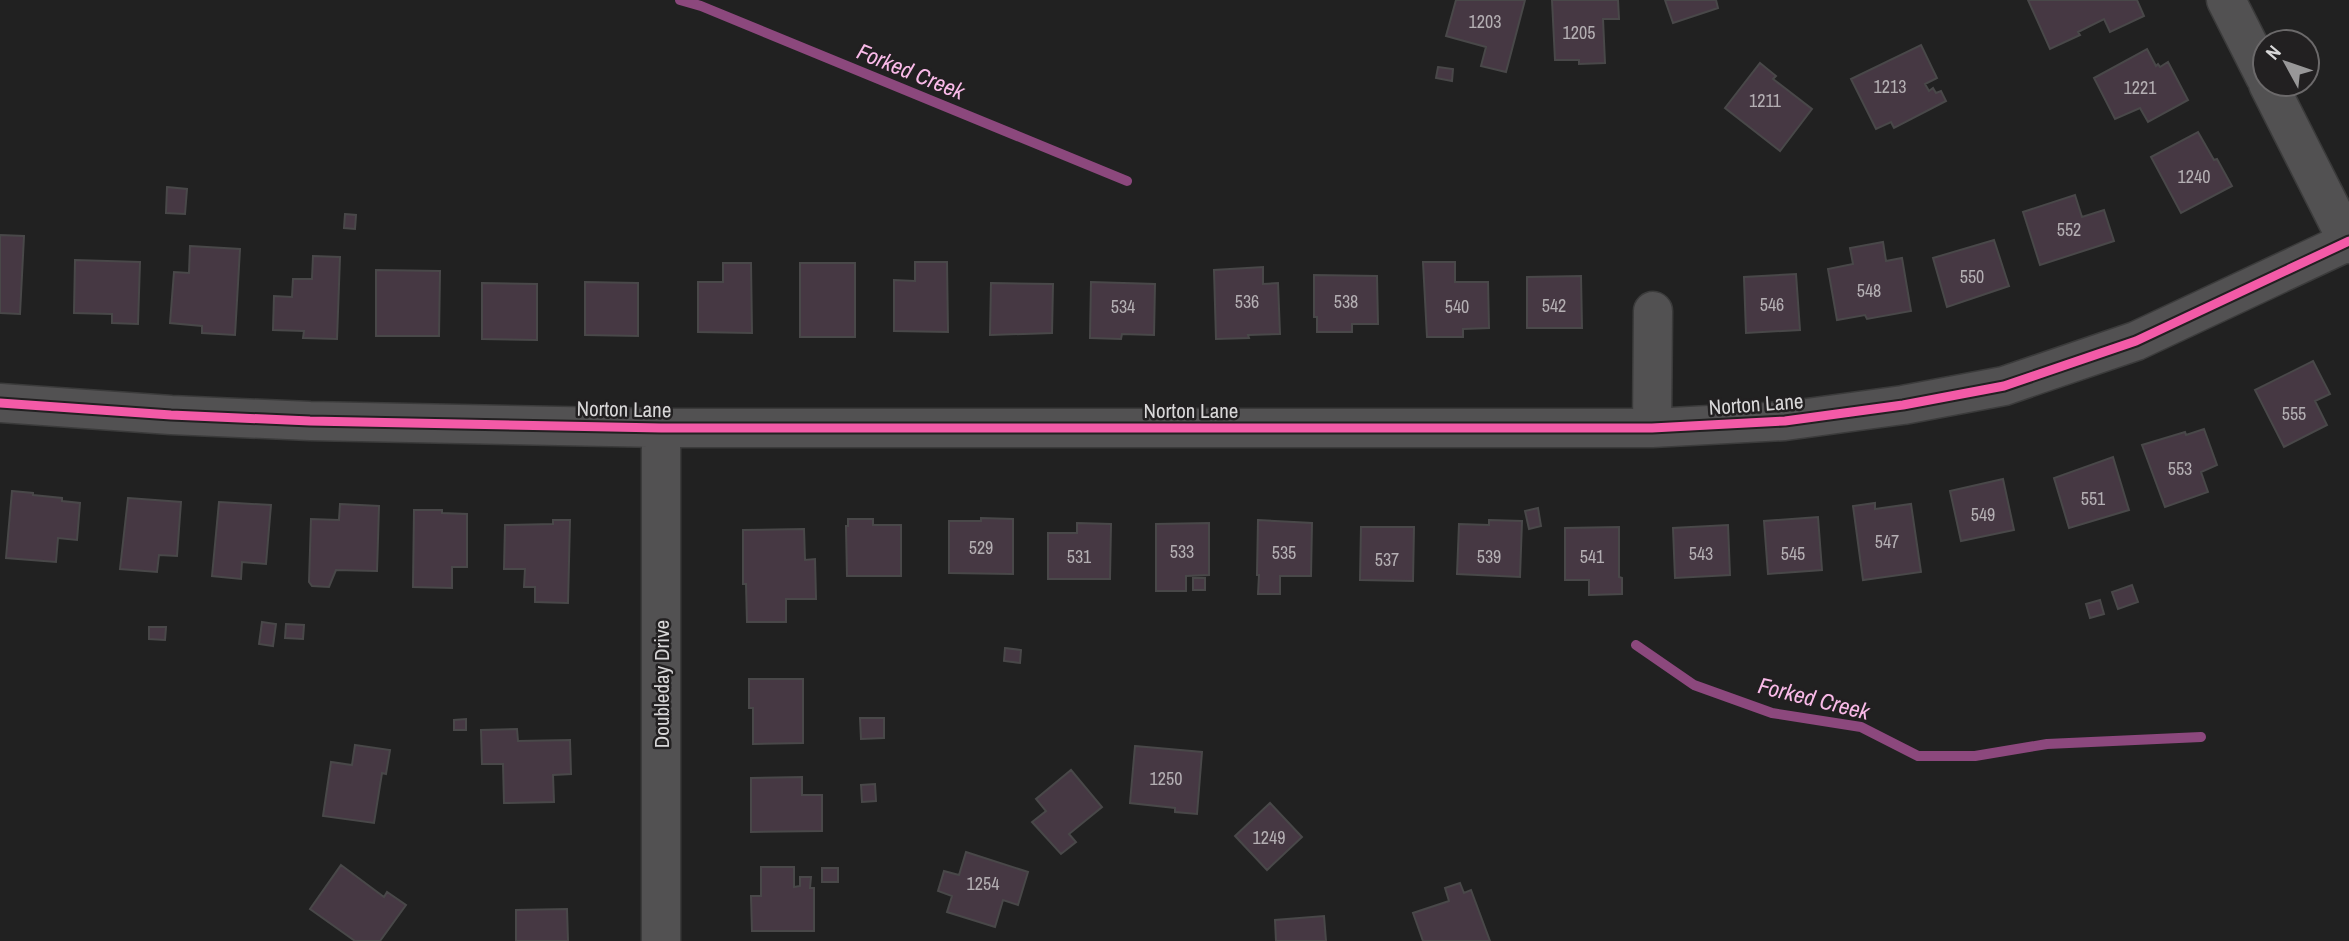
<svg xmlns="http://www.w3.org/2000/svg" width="2349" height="941" font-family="'Archivo Narrow',sans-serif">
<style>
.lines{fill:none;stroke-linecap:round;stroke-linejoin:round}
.stream{stroke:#8c487d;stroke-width:10}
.building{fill:#463843;stroke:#494849;stroke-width:2}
.minor-casing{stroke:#3b3b3b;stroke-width:41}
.minor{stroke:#525152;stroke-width:38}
.cycleway-casing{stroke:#222021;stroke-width:13}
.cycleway{stroke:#f35aa7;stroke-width:9}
.labels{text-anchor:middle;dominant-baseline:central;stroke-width:5;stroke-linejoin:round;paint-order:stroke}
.number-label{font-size:18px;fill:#b4afb3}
.street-label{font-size:21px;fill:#d8d7d8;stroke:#222021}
.water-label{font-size:23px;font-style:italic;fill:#f9bae8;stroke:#222021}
</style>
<rect width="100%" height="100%" fill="#212121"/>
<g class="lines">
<path class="stream" d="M 680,0 L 701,6 L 1127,181
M 1636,645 L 1694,685 L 1772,713 L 1861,727 L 1918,756 L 1975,756 L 2047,744 L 2201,737"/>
</g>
<path class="building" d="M 1456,0 L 1525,0 L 1506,72 L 1481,66 L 1486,47 L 1446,36 Z
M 1552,0 L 1618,0 L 1619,19 L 1603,19 L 1605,63 L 1579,64 L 1579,60 L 1555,60 Z
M 1665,0 L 1716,0 L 1718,8 L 1673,23 Z
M 2028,0 L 2137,0 L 2144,16 L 2110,32 L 2104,19 L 2078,32 L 2080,35 L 2050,49 Z
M 1921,45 L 1937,78 L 1925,84 L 1929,91 L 1933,88 L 1936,93 L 1941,91 L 1946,101 L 1894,128 L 1891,122 L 1876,129 L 1851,79 Z
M 2147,49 L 2156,66 L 2158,64 L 2160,67 L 2168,62 L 2188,100 L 2148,122 L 2140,108 L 2115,119 L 2094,78 Z
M 1760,63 L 1776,76 L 1773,79 L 1812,109 L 1780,151 L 1725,108 Z
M 1438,67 L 1453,69 L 1452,81 L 1436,78 Z
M 2198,132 L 2214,160 L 2217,159 L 2232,186 L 2181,213 L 2151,157 Z
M 167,187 L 187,189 L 185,214 L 166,213 Z
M 2075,195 L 2082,217 L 2104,210 L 2114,241 L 2040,265 L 2023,212 Z
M 345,214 L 356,215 L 355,229 L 344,228 Z
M 0,235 L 24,236 L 20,314 L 0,313 Z
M 1994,240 L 2009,286 L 1947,307 L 1933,258 Z
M 1883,242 L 1886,261 L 1902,258 L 1911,311 L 1867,319 L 1865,315 L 1837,320 L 1828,269 L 1853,264 L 1850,248 Z
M 190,246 L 240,249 L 235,335 L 202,333 L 202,326 L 170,323 L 174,272 L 189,273 Z
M 313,256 L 340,257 L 337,339 L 303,338 L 304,331 L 273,330 L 274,296 L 292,297 L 293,279 L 312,279 Z
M 75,260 L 140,262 L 138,324 L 112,323 L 112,314 L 74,313 Z
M 915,262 L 947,262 L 948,332 L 894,331 L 894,280 L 915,281 Z
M 1423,262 L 1455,262 L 1455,282 L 1488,282 L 1489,328 L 1463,329 L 1463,337 L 1427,337 Z
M 723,263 L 751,263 L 752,333 L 698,332 L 698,282 L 723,282 Z
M 800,263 L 855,263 L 855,337 L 800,337 Z
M 1263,267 L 1263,284 L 1278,283 L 1280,334 L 1248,335 L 1249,338 L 1216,339 L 1214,270 Z
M 376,270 L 440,271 L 439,336 L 376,336 Z
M 1796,274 L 1800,330 L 1746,333 L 1744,277 Z
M 1314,275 L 1377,276 L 1378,324 L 1352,324 L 1352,332 L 1317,332 L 1317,317 L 1314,317 Z
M 1581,276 L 1582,328 L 1527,328 L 1527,277 Z
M 585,282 L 638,283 L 638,336 L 585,335 Z
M 1091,282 L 1155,284 L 1154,335 L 1122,334 L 1121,339 L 1090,338 Z
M 482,283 L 537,284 L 537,340 L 482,339 Z
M 991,283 L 1053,284 L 1052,333 L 990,335 Z
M 2313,361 L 2330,394 L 2315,401 L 2327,425 L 2284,447 L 2255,390 Z
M 2204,429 L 2217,465 L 2201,472 L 2208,492 L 2165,507 L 2142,445 L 2185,432 L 2186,435 Z
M 2113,457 L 2129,510 L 2069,528 L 2054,478 Z
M 2003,479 L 2014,530 L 1961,541 L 1950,491 Z
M 12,491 L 33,493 L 33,495 L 62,498 L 62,501 L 80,503 L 77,540 L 58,538 L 56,562 L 6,558 Z
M 128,498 L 181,502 L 177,556 L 159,555 L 157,572 L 120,569 Z
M 219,502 L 271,505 L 266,564 L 242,562 L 241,579 L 212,576 Z
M 1875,503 L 1875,509 L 1911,504 L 1921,572 L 1863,580 L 1853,506 Z
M 340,504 L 379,506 L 377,571 L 336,570 L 329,587 L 312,586 L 309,582 L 311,519 L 339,520 Z
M 1538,508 L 1541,526 L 1529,529 L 1525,511 Z
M 414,510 L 442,510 L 442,513 L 467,514 L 467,567 L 452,567 L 452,588 L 413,587 Z
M 1818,517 L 1822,570 L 1768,574 L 1764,521 Z
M 981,518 L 1013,519 L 1013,574 L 949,573 L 949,521 L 981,521 Z
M 848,519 L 873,519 L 873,525 L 901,525 L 901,576 L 847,576 L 846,526 L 848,526 Z
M 553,520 L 570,520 L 568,603 L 535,602 L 535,587 L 524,587 L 525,569 L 504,569 L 505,525 L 553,524 Z
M 1258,520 L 1312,523 L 1311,576 L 1280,576 L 1280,594 L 1258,594 L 1259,575 L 1257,575 Z
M 1489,520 L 1522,521 L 1520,577 L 1457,574 L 1459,524 L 1489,525 Z
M 1077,523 L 1111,524 L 1110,579 L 1048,579 L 1048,533 L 1077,533 Z
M 1209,523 L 1209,575 L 1186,576 L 1186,591 L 1156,591 L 1156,524 Z
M 1728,525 L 1730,575 L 1675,578 L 1673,528 Z
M 1361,527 L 1414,527 L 1413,581 L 1360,580 Z
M 1619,527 L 1619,577 L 1622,578 L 1622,594 L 1589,595 L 1589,580 L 1565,580 L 1565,528 Z
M 804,529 L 805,560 L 815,559 L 816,599 L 786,599 L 786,622 L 747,622 L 746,584 L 743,584 L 743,530 Z
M 1193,578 L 1205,578 L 1205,590 L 1193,590 Z
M 2132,585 L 2138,602 L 2118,609 L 2112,592 Z
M 2100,600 L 2104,614 L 2090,618 L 2086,604 Z
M 262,622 L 276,624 L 273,646 L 259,644 Z
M 286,624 L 304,625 L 303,639 L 285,638 Z
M 149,627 L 166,627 L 165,640 L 149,639 Z
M 1005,648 L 1021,650 L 1020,663 L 1004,661 Z
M 749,679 L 803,679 L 803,743 L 753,744 L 753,708 L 749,708 Z
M 860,718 L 884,718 L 884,738 L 861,739 Z
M 466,719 L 466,730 L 454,730 L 454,720 Z
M 517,729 L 518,741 L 570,740 L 571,774 L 553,775 L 554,802 L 504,803 L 503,764 L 482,764 L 481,730 Z
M 355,745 L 390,750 L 386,774 L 382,773 L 374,823 L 323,816 L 331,762 L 352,765 Z
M 1135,746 L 1202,752 L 1197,814 L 1175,812 L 1175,808 L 1130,803 Z
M 1071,770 L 1102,807 L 1069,834 L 1076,842 L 1061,854 L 1032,822 L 1046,811 L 1036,799 Z
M 802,777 L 802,795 L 822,795 L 822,831 L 751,832 L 751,778 Z
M 875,784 L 876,801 L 862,802 L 861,785 Z
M 1270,803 L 1302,837 L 1267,870 L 1235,836 Z
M 966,852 L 1028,872 L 1018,905 L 1003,900 L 995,927 L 947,912 L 952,896 L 938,891 L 944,871 L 959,875 Z
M 341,865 L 384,897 L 387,892 L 406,905 L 380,941 L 355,941 L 310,909 Z
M 761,867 L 794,867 L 794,887 L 800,886 L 800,877 L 811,877 L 810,888 L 814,888 L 814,931 L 752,931 L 751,896 L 761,896 Z
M 822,868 L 838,868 L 838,882 L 822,882 Z
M 1460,883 L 1464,893 L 1471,890 L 1490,941 L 1423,941 L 1413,913 L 1449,901 L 1445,888 Z
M 567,909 L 568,941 L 516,941 L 516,910 Z
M 1324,916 L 1326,941 L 1276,941 L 1275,920 Z"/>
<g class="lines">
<defs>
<path id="minor" d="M 2226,0 L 2265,77
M 2268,84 L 2349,244
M 0,403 L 171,415 L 310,421 L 661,428 L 1652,428 L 1785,421 L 1903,405 L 2004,386 L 2136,341 L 2349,241
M 661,428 L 661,941
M 1652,428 L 1653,311"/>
</defs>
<use href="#minor" class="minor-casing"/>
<use href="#minor" class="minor"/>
<defs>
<path id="cycleway" d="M 0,403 L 171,415 L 310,421 L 661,428 L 1652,428 L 1785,421 L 1903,405 L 2004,386 L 2136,341 L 2349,241"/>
</defs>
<use href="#cycleway" class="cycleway-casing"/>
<use href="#cycleway" class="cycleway"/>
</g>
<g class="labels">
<g class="number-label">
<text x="1485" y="21">1203</text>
<text x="1579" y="32">1205</text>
<text x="1890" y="86">1213</text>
<text x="2140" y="87">1221</text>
<text x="1765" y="100">1211</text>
<text x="2194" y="176">1240</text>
<text x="2069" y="229">552</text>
<text x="1972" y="276">550</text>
<text x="1869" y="290">548</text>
<text x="1247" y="301">536</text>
<text x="1346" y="301">538</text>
<text x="1772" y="304">546</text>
<text x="1554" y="305">542</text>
<text x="1123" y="306">534</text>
<text x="1457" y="306">540</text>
<text x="2294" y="413">555</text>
<text x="2180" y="468">553</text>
<text x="2093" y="498">551</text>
<text x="1983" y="514">549</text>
<text x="1887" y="541">547</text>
<text x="981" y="547">529</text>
<text x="1182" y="551">533</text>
<text x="1284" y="552">535</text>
<text x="1701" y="553">543</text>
<text x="1793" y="553">545</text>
<text x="1079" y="556">531</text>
<text x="1489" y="556">539</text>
<text x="1592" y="556">541</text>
<text x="1387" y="559">537</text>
<text x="1166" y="778">1250</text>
<text x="1269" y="837">1249</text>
<text x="983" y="883">1254</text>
</g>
<g class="street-label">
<text transform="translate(1756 404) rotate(-4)">Norton Lane</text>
<text transform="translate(624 409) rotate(1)">Norton Lane</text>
<text x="1191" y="410">Norton Lane</text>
<text transform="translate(661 684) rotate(-90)">Doubleday Drive</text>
</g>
<g class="water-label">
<text transform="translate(911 71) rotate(22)">Forked Creek</text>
<text transform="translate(1814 698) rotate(14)">Forked Creek</text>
</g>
</g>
<g transform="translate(2286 63) rotate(310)"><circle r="33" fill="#222021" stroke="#6b696a" stroke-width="2"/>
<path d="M0-5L12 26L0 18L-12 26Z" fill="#989798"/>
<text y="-10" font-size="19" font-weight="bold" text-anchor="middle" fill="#d8d7d8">N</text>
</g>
</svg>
